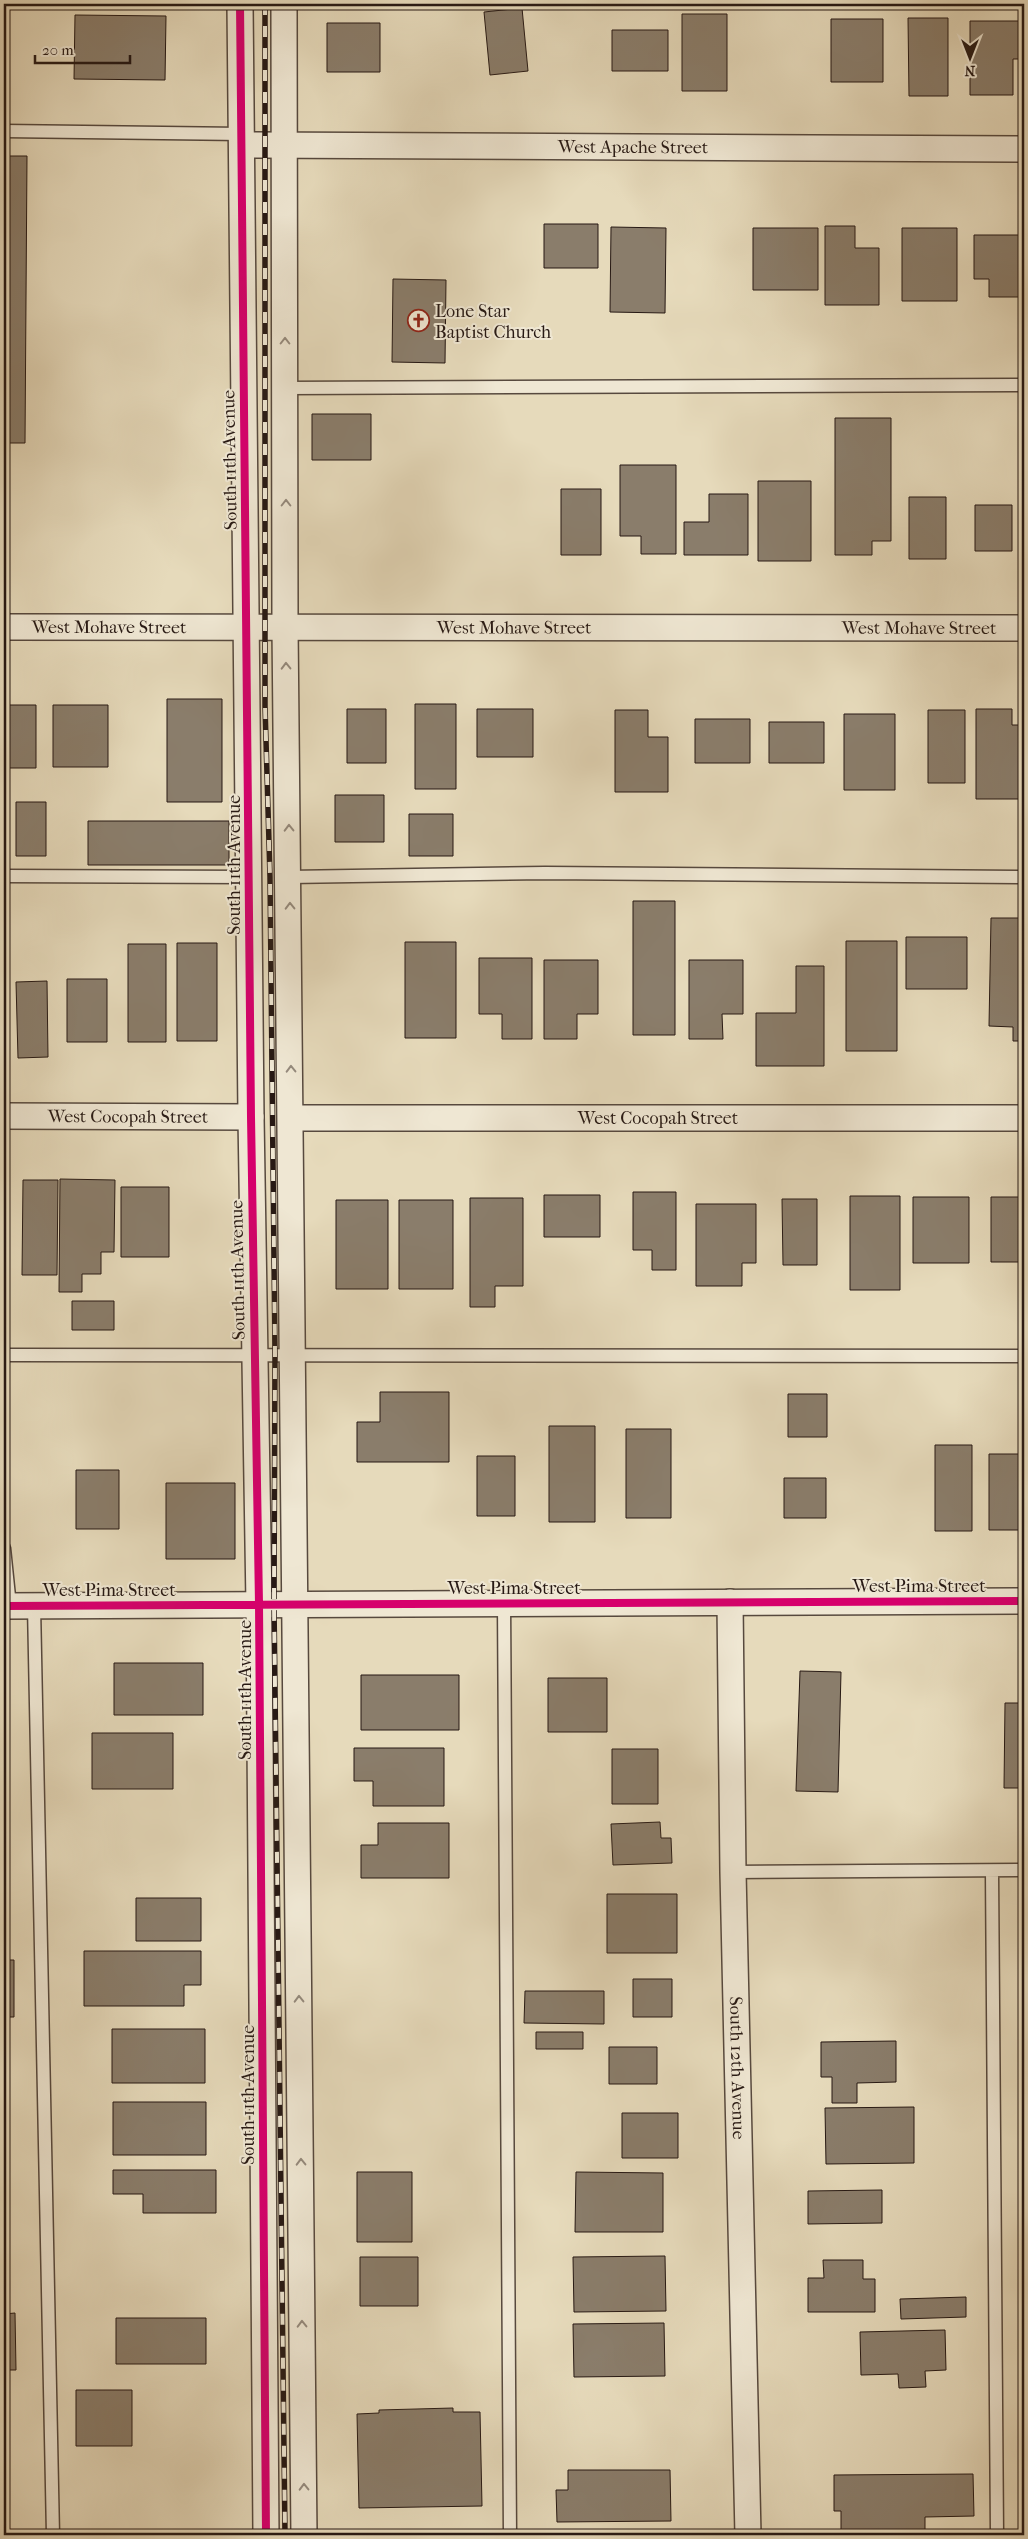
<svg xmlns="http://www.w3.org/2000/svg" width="1028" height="2539" font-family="'IM FELL French Canon',serif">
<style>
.building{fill:#8a7d6b;stroke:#271914}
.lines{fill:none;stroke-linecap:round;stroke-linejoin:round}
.service-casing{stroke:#57493e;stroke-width:15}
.minor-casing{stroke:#57493e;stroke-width:28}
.service{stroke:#efe7d3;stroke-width:12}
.minor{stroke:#efe7d3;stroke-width:25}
.rail-casing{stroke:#271914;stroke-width:5.5}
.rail{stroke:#efe7d3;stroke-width:4;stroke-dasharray:11;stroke-linecap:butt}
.cycleway-casing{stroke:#efe7d3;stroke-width:11}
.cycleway{stroke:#d6006c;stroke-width:8}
.oneway{stroke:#958a7d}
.labels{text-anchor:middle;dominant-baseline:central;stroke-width:4;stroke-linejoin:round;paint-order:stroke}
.street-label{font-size:18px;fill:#271914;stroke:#efe7d3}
.poi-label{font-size:18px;fill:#271914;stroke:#efe7d3;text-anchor:start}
</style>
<rect width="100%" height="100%" fill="#e6dabb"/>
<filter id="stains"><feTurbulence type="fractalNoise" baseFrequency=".004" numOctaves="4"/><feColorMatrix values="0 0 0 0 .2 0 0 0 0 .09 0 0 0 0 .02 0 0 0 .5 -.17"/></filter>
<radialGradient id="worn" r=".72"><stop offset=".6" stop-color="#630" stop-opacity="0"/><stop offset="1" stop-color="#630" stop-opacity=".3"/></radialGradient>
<path class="building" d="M 522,8 L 528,71 L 490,75 L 484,12 Z
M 682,14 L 727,14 L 727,91 L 682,91 Z
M 75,15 L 166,16 L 165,80 L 74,79 Z
M 908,18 L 948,18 L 948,96 L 909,96 Z
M 831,19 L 883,19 L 883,82 L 831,82 Z
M 970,21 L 1024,21 L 1024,59 L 1013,59 L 1013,95 L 970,95 Z
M 327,23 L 380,23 L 380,72 L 327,72 Z
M 612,30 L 668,30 L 668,71 L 612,71 Z
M 4,156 L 27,156 L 25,443 L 4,443 Z
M 544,224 L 598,224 L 598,268 L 544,268 Z
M 825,226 L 855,226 L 855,248 L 879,248 L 879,305 L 825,305 Z
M 611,227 L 666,228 L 665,313 L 610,312 Z
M 753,228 L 818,228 L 818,290 L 753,290 Z
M 902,228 L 957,228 L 957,301 L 902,301 Z
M 974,235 L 1024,235 L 1024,297 L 989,297 L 989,279 L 974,279 Z
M 393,279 L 446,280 L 445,363 L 392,362 Z
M 312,414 L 371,414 L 371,460 L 312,460 Z
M 835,418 L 891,418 L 891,541 L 872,541 L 872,555 L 835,555 Z
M 620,465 L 676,465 L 676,554 L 641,554 L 641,536 L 620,536 Z
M 758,481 L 811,481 L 811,561 L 758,561 Z
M 561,489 L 601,489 L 601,555 L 561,555 Z
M 709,494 L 748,494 L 748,555 L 684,555 L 684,522 L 709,522 Z
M 909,497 L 946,497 L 946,559 L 909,559 Z
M 975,505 L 1012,505 L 1012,551 L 975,551 Z
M 167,699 L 222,699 L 222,802 L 167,802 Z
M 415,704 L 456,704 L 456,789 L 415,789 Z
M 4,705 L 36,705 L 36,768 L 4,768 Z
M 53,705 L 108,705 L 108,767 L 53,767 Z
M 347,709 L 386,709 L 386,763 L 347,763 Z
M 477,709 L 533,709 L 533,757 L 477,757 Z
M 976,709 L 1012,709 L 1012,725 L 1024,725 L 1024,799 L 976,799 Z
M 615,710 L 648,710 L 648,737 L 668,737 L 668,792 L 615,792 Z
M 928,710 L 965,710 L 965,783 L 928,783 Z
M 844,714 L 895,714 L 895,790 L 844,790 Z
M 695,719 L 750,719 L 750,763 L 695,763 Z
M 769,722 L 824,722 L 824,763 L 769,763 Z
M 335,795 L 384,795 L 384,842 L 335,842 Z
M 16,802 L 46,802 L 46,856 L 16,856 Z
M 409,814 L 453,814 L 453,856 L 409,856 Z
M 88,821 L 229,821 L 229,865 L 88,865 Z
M 633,901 L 675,901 L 675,1035 L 633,1035 Z
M 991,918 L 1024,918 L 1024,1041 L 1013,1041 L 1013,1027 L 989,1026 Z
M 906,937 L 967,937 L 967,989 L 906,989 Z
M 846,941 L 897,941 L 897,1051 L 846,1051 Z
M 405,942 L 456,942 L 456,1038 L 405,1038 Z
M 177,943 L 217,943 L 217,1041 L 177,1041 Z
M 128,944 L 166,944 L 166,1042 L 128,1042 Z
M 479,958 L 532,958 L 532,1039 L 502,1039 L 502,1014 L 479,1014 Z
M 544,960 L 598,960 L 598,1014 L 577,1014 L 577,1039 L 544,1039 Z
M 689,960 L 743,960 L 743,1014 L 722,1014 L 723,1039 L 689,1039 Z
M 796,966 L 824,966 L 824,1066 L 756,1066 L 756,1013 L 796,1013 Z
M 67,979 L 107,979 L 107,1042 L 67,1042 Z
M 47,981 L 48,1057 L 18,1058 L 16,982 Z
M 60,1179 L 115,1180 L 114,1252 L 101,1252 L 101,1274 L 82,1274 L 82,1292 L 59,1292 Z
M 23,1180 L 58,1180 L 57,1275 L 22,1275 Z
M 121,1187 L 169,1187 L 169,1257 L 121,1257 Z
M 633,1192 L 676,1192 L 676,1270 L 652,1270 L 652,1250 L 633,1250 Z
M 544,1195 L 600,1195 L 600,1237 L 544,1237 Z
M 850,1196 L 900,1196 L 900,1290 L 850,1290 Z
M 913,1197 L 969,1197 L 969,1263 L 913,1263 Z
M 991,1197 L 1024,1197 L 1024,1262 L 991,1262 Z
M 470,1198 L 523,1198 L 523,1286 L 495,1286 L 495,1307 L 470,1307 Z
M 782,1199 L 817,1199 L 817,1265 L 783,1265 Z
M 336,1200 L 388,1200 L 388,1289 L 336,1289 Z
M 399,1200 L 453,1200 L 453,1289 L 399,1289 Z
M 696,1204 L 756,1204 L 756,1263 L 742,1263 L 742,1286 L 696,1286 Z
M 72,1301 L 114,1301 L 114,1330 L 72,1330 Z
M 380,1392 L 449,1392 L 449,1462 L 357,1462 L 357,1422 L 380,1422 Z
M 788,1394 L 827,1394 L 827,1437 L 788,1437 Z
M 549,1426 L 595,1426 L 595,1522 L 549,1522 Z
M 626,1429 L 671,1429 L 671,1518 L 626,1518 Z
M 935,1445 L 972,1445 L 972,1531 L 935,1531 Z
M 989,1454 L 1024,1454 L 1024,1530 L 989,1530 Z
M 477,1456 L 515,1456 L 515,1516 L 477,1516 Z
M 76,1470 L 119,1470 L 119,1529 L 76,1529 Z
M 784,1478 L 826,1478 L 826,1518 L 784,1518 Z
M 166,1483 L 235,1483 L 235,1559 L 166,1559 Z
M 114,1663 L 203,1663 L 203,1715 L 114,1715 Z
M 4,1667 L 6,1667 L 5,1702 L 4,1702 Z
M 800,1671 L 841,1672 L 838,1792 L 796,1791 Z
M 361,1675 L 459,1675 L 459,1730 L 361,1730 Z
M 548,1678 L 607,1678 L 607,1732 L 548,1732 Z
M 1024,1696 L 1024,1788 L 1004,1788 L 1005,1703 L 1024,1703 Z
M 92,1733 L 173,1733 L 173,1789 L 92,1789 Z
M 354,1748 L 444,1748 L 444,1806 L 373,1806 L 373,1781 L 354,1781 Z
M 612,1749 L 658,1749 L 658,1804 L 612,1804 Z
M 660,1822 L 661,1838 L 671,1838 L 672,1863 L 613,1865 L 611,1824 Z
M 378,1823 L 449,1823 L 449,1878 L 361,1878 L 361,1845 L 378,1845 Z
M 607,1894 L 677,1894 L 677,1953 L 607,1953 Z
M 136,1898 L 201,1898 L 201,1941 L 136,1941 Z
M 84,1951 L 201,1951 L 201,1985 L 184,1985 L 184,2006 L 84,2006 Z
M 4,1960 L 14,1960 L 14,2017 L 4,2017 Z
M 633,1979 L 672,1979 L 672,2017 L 633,2017 Z
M 525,1991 L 604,1991 L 604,2024 L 524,2023 Z
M 112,2029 L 205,2029 L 205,2083 L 112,2083 Z
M 536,2032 L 583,2032 L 583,2049 L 536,2049 Z
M 896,2041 L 896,2082 L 857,2083 L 857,2103 L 832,2103 L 832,2077 L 821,2077 L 821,2042 Z
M 609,2047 L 657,2047 L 657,2084 L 609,2084 Z
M 113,2102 L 206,2102 L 206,2155 L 113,2155 Z
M 914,2107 L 914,2163 L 826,2164 L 825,2108 Z
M 622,2113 L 678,2113 L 678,2158 L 622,2158 Z
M 113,2170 L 216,2170 L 216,2213 L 143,2213 L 143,2194 L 113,2194 Z
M 357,2172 L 412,2172 L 412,2242 L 357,2242 Z
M 576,2172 L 663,2173 L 663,2232 L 575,2232 Z
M 882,2190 L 882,2223 L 808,2224 L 808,2191 Z
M 665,2256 L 666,2311 L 574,2312 L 573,2257 Z
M 360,2257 L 418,2257 L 418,2306 L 360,2306 Z
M 823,2260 L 863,2260 L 863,2279 L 875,2279 L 875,2312 L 808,2312 L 808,2278 L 824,2278 Z
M 966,2297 L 966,2317 L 901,2319 L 900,2299 Z
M 15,2313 L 16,2370 L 4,2370 L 4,2314 Z
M 116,2318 L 206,2318 L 206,2364 L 116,2364 Z
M 664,2323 L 665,2376 L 574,2377 L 573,2324 Z
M 945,2330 L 946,2370 L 925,2371 L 926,2387 L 899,2388 L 898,2374 L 861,2375 L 860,2332 Z
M 76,2390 L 132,2390 L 132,2446 L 76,2446 Z
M 453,2408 L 453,2412 L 480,2412 L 482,2506 L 359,2508 L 357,2414 L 379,2413 L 379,2410 Z
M 568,2470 L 670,2470 L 671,2521 L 557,2522 L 556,2490 L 568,2490 Z
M 973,2474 L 974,2516 L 925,2517 L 925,2533 L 841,2533 L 841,2511 L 834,2511 L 834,2475 Z"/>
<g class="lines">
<defs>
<path id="service" d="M 4,131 L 242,134
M 286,388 L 1024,385
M 4,876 L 248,877
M 289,877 L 545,873 L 1024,877
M 4,1355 L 1024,1356
M 4,1548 L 10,1606
M 504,1603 L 510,2535
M 34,1606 L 53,2535
M 733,1872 L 1024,1870
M 992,1872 L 997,2535"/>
<g id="minor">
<path d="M 240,4 L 251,1117 L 259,1604 L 266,2535"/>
<path d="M 284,4 L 285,627 L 304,2535"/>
<path id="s1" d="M 242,145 L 1024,149"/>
<path id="s2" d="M 4,627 L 1024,628"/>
<path id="s3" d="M 4,1116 L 251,1117"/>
<path id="s4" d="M 292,1118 L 1024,1118"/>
<path id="s5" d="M 730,1602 L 733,1872 L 748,2535"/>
<path d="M 4,1606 L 1024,1601"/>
</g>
</defs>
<use href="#service" class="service-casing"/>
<use href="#minor" class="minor-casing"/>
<use href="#service" class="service"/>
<use href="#minor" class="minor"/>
<defs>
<path id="rail" d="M 265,4 L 265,706 L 270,877 L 275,1354 L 274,1604 L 285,2535"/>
</defs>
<use href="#rail" class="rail-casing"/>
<use href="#rail" class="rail"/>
<defs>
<path id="cycleway" d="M 240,4 L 251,1117 L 259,1604 L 266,2535
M 4,1606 L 1024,1601"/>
</defs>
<use href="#cycleway" class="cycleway-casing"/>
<use href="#cycleway" class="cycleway"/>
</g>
<defs><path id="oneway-chevron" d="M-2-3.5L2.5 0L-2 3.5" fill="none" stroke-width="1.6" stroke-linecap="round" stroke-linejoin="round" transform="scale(1.25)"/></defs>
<g class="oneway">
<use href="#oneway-chevron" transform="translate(285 341) rotate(-90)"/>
<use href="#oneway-chevron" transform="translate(286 503) rotate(-90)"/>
<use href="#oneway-chevron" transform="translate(286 666) rotate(-91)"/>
<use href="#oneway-chevron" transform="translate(289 828) rotate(-91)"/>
<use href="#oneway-chevron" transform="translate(290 906) rotate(-91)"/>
<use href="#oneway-chevron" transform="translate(291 1069) rotate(-91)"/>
<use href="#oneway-chevron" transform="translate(299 1999) rotate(-91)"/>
<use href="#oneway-chevron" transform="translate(301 2162) rotate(-91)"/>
<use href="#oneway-chevron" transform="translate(302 2324) rotate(-91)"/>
<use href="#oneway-chevron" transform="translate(304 2487) rotate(-91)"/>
</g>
<defs>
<symbol id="church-ring" viewBox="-11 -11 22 22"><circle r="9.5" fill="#efe7d3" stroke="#8f2418" stroke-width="1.5"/><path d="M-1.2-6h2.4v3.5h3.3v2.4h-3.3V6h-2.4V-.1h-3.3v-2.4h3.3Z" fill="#8f2418"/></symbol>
</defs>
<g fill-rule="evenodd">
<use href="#church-ring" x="406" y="308" width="25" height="25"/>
</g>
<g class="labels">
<g class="street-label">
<text stroke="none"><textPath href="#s1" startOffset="391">West Apache Street</textPath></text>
<text transform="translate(230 460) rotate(-91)">South 11th Avenue</text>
<text stroke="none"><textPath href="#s2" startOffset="105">West Mohave Street</textPath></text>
<text stroke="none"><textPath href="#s2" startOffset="510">West Mohave Street</textPath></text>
<text stroke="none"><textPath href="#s2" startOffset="915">West Mohave Street</textPath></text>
<text transform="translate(234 865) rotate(-90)">South 11th Avenue</text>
<text stroke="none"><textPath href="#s3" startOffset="124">West Cocopah Street</textPath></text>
<text stroke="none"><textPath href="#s4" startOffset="366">West Cocopah Street</textPath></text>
<text transform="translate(238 1270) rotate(-91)">South 11th Avenue</text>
<text x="919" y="1586">West Pima Street</text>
<text x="514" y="1588">West Pima Street</text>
<text x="109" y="1590">West Pima Street</text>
<text transform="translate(245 1690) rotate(-90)">South 11th Avenue</text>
<text stroke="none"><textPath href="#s5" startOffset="466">South 12th Avenue</textPath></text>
<text transform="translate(248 2095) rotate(-90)">South 11th Avenue</text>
</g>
<g class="poi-label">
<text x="435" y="311">Lone Star<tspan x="435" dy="21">Baptist Church</tspan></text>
</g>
</g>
<rect width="1028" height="2539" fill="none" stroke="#e6dabb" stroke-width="20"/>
<rect x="5" y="5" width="1018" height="2529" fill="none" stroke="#271914" stroke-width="2.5"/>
<rect x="10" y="10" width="1008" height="2519" fill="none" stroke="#271914"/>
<g transform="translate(970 58) rotate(180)" stroke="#efe7d3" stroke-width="4" paint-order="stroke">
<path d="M0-4L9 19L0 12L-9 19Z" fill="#271914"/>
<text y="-8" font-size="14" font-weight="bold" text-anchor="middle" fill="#271914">N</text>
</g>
<path d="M35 55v8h95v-8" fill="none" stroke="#271914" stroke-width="2.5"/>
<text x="42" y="55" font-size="15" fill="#271914" stroke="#efe7d3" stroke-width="4" paint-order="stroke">20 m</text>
<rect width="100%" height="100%" filter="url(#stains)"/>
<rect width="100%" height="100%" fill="url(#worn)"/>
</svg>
